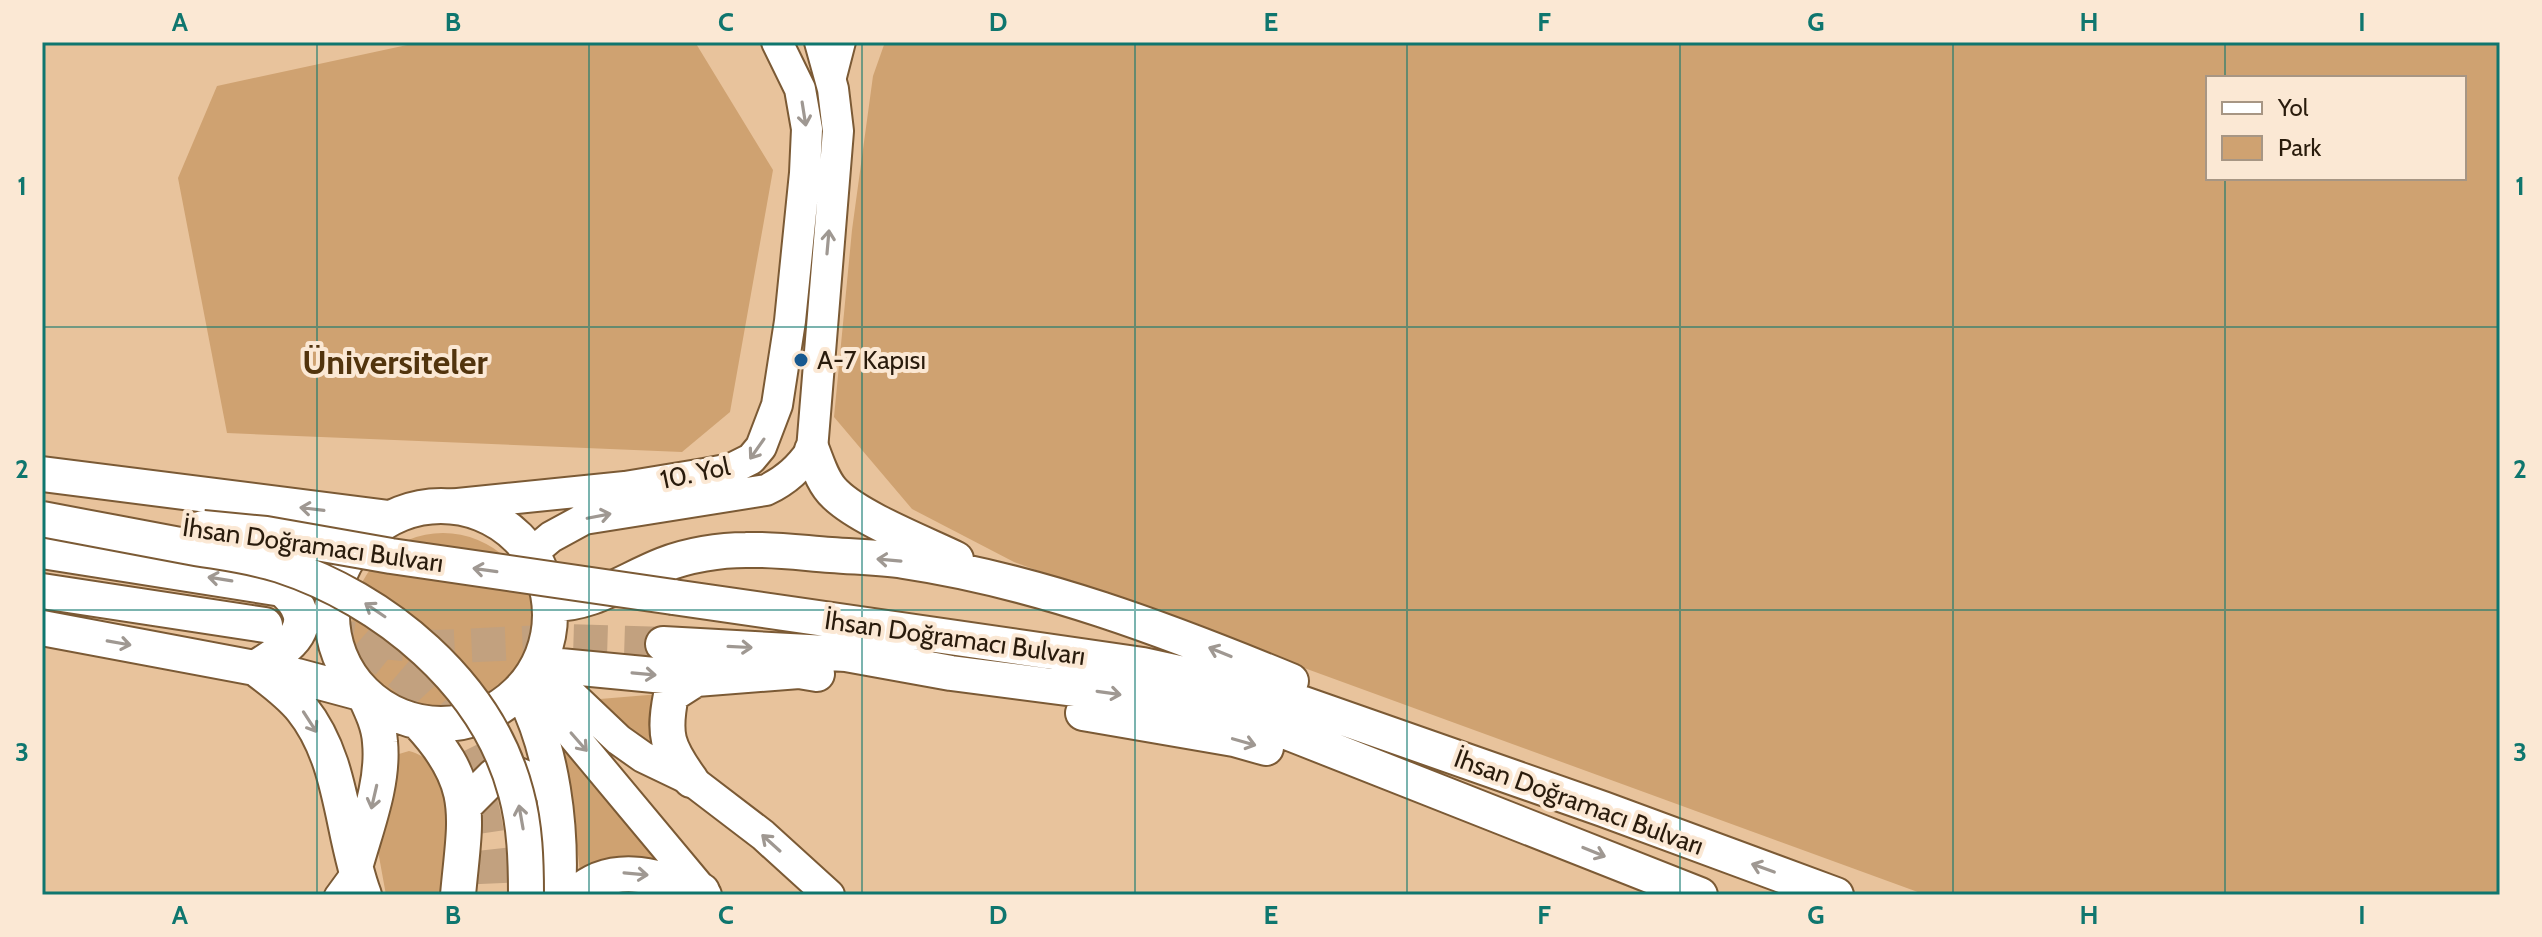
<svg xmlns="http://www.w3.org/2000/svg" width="2542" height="937" font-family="Cabin,sans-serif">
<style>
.green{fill:#cfa271;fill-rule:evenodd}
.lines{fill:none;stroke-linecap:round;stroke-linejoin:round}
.primary-tunnel{stroke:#c2a17f;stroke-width:34;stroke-dasharray:34 17;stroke-linecap:butt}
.street-casing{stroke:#7b5a35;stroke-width:24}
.secondary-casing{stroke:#7b5a35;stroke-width:34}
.primary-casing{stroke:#7b5a35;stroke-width:38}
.street{stroke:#fff;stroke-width:20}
.secondary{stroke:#fff;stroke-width:30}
.primary{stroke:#fff;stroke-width:34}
.primary-bridge-casing{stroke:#7b5a35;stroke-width:38;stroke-linecap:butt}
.primary-bridge{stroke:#fff;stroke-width:34}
.oneway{stroke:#9f9892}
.grid{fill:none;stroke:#0f766e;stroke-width:2;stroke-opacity:0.55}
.poi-dot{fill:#18598f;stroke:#fbe8d4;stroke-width:3}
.labels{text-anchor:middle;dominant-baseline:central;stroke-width:8;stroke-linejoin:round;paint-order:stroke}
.poi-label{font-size:26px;fill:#291b0c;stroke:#fbe8d4;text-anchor:start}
.street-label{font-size:26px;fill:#291b0c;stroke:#fbe8d4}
.district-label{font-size:34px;font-weight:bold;fill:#52340d;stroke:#fbe8d4}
.neatline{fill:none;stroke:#0f766e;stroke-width:3}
.grid-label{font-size:26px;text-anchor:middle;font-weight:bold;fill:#0f766e}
</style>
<rect width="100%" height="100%" fill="#e8c39c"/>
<path class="green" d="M 421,42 L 695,42 L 773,170 L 730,412 L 682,452 L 227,433 L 178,178 L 217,86 Z
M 885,42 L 2500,42 L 2500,895 L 1926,895 L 1014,562 L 912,509 L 834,417 L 852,230 L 873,76 ZM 2208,78 L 2464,78 L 2464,178 L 2208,178 Z
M352 624a91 91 0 1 1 182 0a91 91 0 1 1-182 0Z
M 660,694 L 659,755 L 588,700 Z
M 560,744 L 589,774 L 658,860 C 629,854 606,858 580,872 L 572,802 Z
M 409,751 C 467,766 443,854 440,895 L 386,895 L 376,840 L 393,783 L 399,754 Z"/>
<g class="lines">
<path class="primary-tunnel" d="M 269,626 L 360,640 L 436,647 L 566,641 L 663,644
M 360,640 C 377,655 396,669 412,684 C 474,742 490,814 492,895"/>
<defs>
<path id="street" d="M 834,85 L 845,42
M 335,895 L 354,869"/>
<path id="secondary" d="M 448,505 L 625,487 L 704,474 L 731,469 L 751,459 L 761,447 L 777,405 L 790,321 L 805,173 L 807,129 L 800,89 L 777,42
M 532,553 L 551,537 L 584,519 L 766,490 C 787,480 799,468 812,450 L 838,131 L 833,89 L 820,42
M 539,664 L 619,740 L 643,757 L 691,780 L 763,835 L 829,895
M 521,690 L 565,726 L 706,895"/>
<path id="primary" d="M 812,450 C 818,465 823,483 835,494 C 859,518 923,543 956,559
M 42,474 L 389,518
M332 615a109 109 0 1 1 218 0a109 109 0 1 1-218 0Z
M 42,551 L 282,589 L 303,583
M 282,589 C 324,624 289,648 255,668 C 271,680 289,693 302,709 C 344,761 341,834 364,895
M 42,591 L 265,625
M 673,597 L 1143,665 L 1275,694 L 1603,809 L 1836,895
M 550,604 C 592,605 625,580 663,565 C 688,555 720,550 746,550 C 774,549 803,553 831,555 C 855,557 880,557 904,561 C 1038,581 1167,630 1291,681
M 42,628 L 297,676 L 364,694
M 663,644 L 846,654 L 951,673 L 1190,704 L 1274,727 L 1700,895
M 539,664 L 696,679
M 521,690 C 553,748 562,829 558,895
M 1083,713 L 1234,739 L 1266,748
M 419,723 C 477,785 465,817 458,895
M 691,780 C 667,747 663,735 671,695 L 696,679 L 799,671 L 817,674
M 464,806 L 494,776 L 518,775 L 537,783
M 356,864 C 367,825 384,782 380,742 C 379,725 371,709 364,694
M 575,895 C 613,860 658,877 702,891"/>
</defs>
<use href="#street" class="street-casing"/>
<use href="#secondary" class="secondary-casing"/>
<use href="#primary" class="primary-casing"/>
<use href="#street" class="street"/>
<use href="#secondary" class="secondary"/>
<use href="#primary" class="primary"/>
<defs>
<path id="primary-bridge" d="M 42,519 C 90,528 137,537 185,546 C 217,552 249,555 280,565 C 384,599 487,683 516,793 C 525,826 526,861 526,895
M 203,528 L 266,534 L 391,556 L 673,597"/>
</defs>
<use href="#primary-bridge" class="primary-bridge-casing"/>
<use href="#primary-bridge" class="primary-bridge"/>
</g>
<defs><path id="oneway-shaft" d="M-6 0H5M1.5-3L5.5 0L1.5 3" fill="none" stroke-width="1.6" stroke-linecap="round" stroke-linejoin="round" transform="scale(2)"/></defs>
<g class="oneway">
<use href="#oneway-shaft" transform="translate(804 114) rotate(81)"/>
<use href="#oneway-shaft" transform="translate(828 242) rotate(-85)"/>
<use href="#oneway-shaft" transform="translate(757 449) rotate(125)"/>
<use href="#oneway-shaft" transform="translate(312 509) rotate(-173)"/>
<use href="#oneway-shaft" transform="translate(599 516) rotate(-11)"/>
<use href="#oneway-shaft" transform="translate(889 560) rotate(-175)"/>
<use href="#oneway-shaft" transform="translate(485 570) rotate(-172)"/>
<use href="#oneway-shaft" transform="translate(220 579) rotate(-171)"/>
<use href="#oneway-shaft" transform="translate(375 610) rotate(-146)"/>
<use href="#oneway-shaft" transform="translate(119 643) rotate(10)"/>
<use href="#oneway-shaft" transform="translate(740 647) rotate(3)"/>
<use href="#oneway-shaft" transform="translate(1220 652) rotate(-158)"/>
<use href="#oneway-shaft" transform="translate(644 674) rotate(5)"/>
<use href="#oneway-shaft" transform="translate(1109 693) rotate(8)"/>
<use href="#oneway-shaft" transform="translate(310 722) rotate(57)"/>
<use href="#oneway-shaft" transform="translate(579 742) rotate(49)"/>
<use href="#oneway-shaft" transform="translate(1244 742) rotate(16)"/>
<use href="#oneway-shaft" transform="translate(374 797) rotate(103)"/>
<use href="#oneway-shaft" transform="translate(521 817) rotate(-100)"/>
<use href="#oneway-shaft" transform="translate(771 843) rotate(-138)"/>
<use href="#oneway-shaft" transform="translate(1594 852) rotate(22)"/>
<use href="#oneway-shaft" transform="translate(1763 868) rotate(-160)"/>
<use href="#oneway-shaft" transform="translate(636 874) rotate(5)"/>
</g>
<path class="grid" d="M 317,42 L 317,895M 589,42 L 589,895M 862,42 L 862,895M 1135,42 L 1135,895M 1407,42 L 1407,895M 1680,42 L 1680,895M 1953,42 L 1953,895M 2225,42 L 2225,78M 2225,178 L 2225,895M 42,327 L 2500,327M 42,610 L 2500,610"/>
<circle class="poi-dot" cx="801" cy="360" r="8"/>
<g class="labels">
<g class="poi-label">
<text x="817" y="360">A-7 Kapısı</text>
</g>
<g class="street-label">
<text transform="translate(695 473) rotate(-12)">10. Yol</text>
<text transform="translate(313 545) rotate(8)">İhsan Doğramacı Bulvarı</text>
<text transform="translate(955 638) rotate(8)">İhsan Doğramacı Bulvarı</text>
<text transform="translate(1579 802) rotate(20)">İhsan Doğramacı Bulvarı</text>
</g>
<g class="district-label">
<text x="395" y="362">Üniversiteler</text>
</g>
</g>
<rect width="2542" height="937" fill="none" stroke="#fbe8d4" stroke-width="88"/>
<rect x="2206" y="76" width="260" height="104" fill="#fbe8d4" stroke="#a79684" stroke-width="2"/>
<rect x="2222" y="102" width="40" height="12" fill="#ffffff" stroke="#a79684" stroke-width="2"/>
<text x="2278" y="116" font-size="24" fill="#291b0c">Yol</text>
<rect x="2222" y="136" width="40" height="24" fill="#cfa271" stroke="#a79684" stroke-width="2"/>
<text x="2278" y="156" font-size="24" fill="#291b0c">Park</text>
<rect x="44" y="44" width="2454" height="849" class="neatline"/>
<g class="grid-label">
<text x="180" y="31">A</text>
<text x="453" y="31">B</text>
<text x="726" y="31">C</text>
<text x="998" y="31">D</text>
<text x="1271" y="31">E</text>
<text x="1544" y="31">F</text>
<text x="1816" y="31">G</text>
<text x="2089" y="31">H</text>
<text x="2362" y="31">I</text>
<text x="22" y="195">1</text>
<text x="2520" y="195">1</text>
<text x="22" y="478">2</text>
<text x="2520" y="478">2</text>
<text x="22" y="761">3</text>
<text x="2520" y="761">3</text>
<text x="180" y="924">A</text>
<text x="453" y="924">B</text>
<text x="726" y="924">C</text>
<text x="998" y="924">D</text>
<text x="1271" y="924">E</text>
<text x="1544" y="924">F</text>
<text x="1816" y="924">G</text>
<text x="2089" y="924">H</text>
<text x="2362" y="924">I</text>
</g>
</svg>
